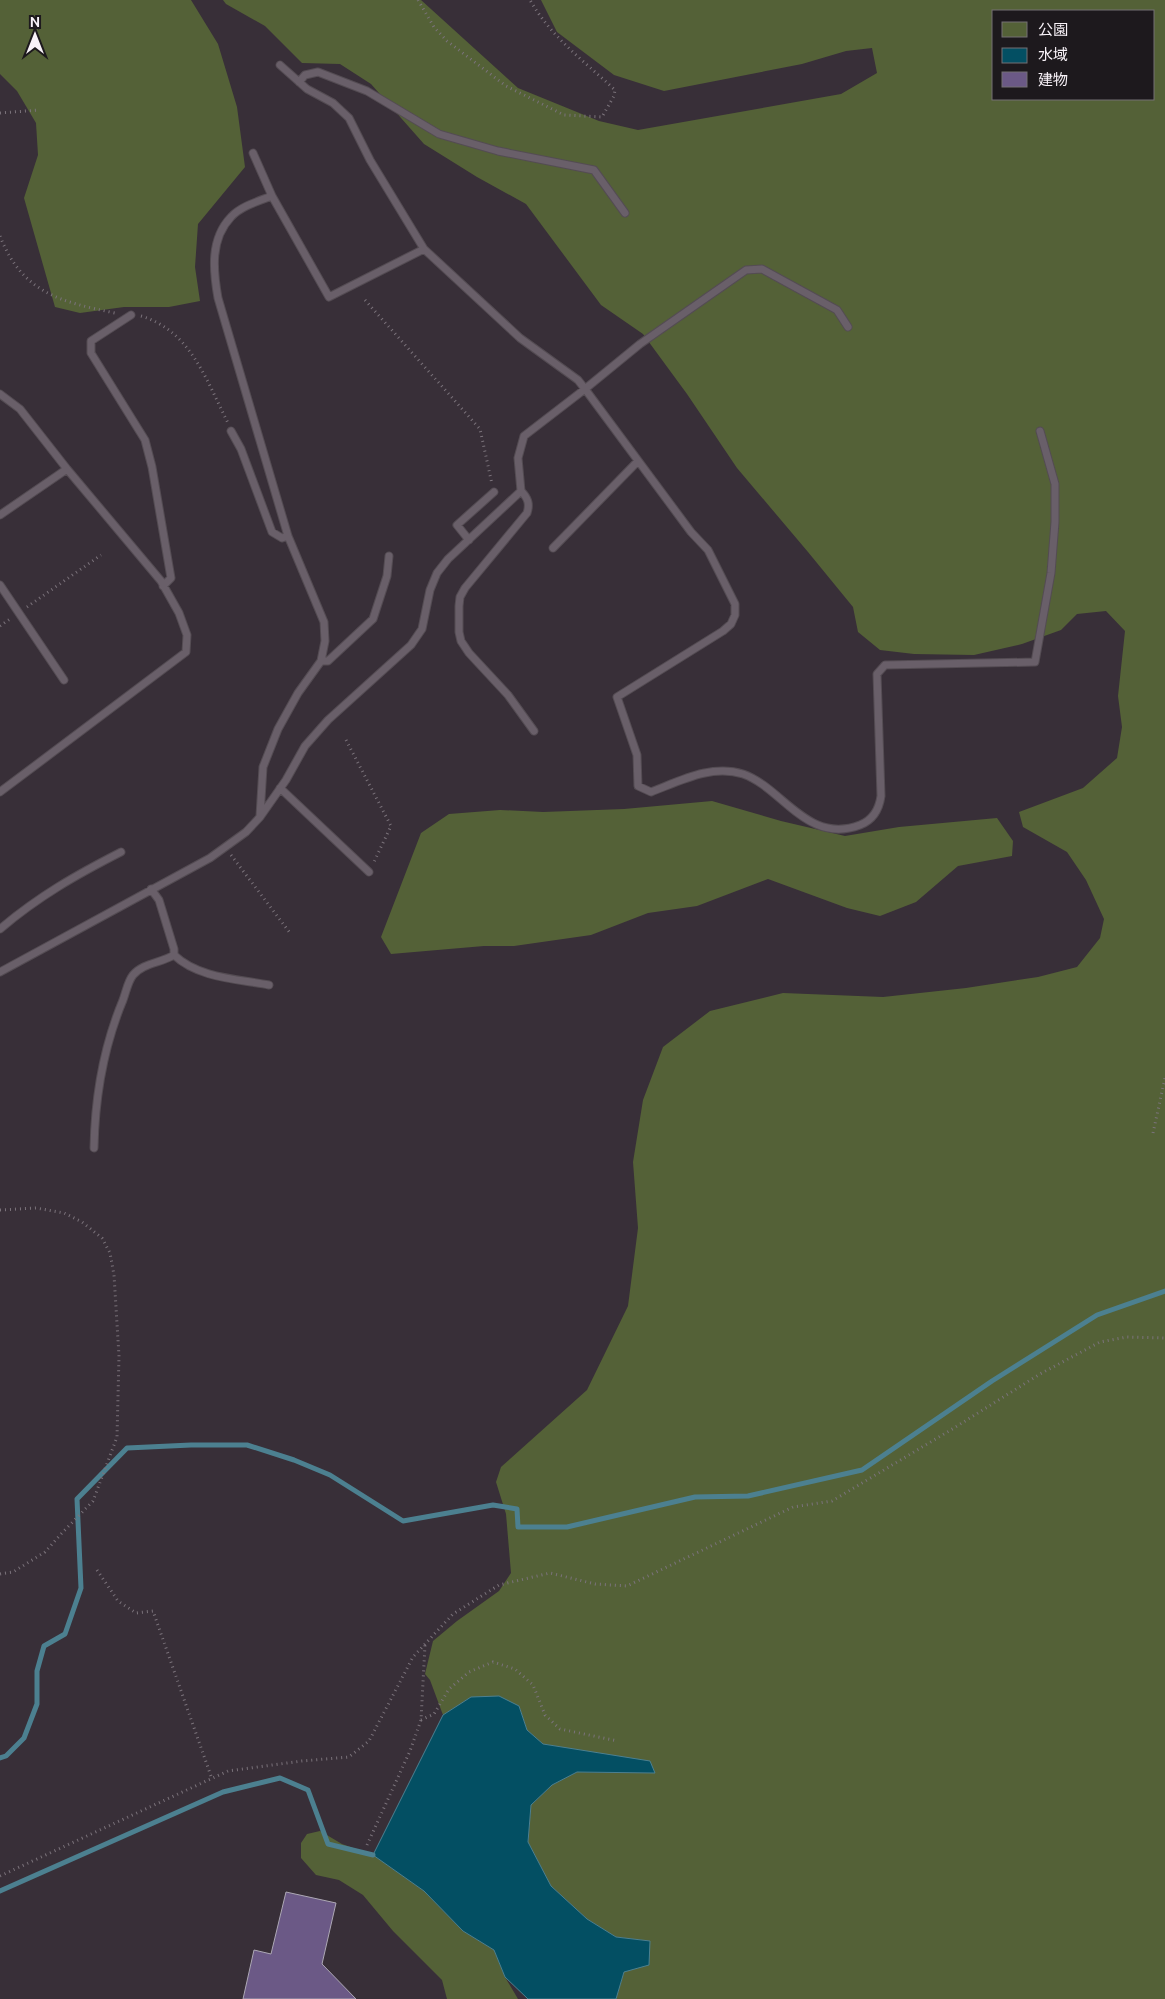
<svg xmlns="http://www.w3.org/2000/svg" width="1165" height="1999" font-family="Ubuntu,'Noto Sans JP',sans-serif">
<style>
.green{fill:#546137;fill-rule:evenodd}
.water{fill:#034f63;stroke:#4c8090}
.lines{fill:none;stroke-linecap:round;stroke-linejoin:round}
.stream{stroke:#4c8090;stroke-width:5}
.building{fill:#6b5986;stroke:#ada8b5}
.lane-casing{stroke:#544c53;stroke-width:9}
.path{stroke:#7b737b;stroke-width:3;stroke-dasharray:1 4;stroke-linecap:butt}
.lane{stroke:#695f69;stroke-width:7}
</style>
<rect width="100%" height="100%" fill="#382f38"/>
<path class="green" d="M 0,0 L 191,0 L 218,44 L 237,107 L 245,167 L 198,224 L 195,267 L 200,301 L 169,307 L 124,307 L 80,313 L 55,307 L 24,198 L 38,155 L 36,123 L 17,91 L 0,74 Z
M 223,0 L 421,0 L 518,88 L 599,121 L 638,130 L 841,94 L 877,73 L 872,48 L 846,51 L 802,64 L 664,91 L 614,75 L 557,32 L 541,0 L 1165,0 L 1165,1999 L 616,1999 L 624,1972 L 650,1941 L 616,1937 L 587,1919 L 551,1886 L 528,1842 L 531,1805 L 552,1785 L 577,1772 L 654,1773 L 650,1762 L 543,1744 L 527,1730 L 519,1706 L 471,1697 L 443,1715 L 430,1680 L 425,1674 L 433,1641 L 457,1621 L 499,1591 L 511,1573 L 506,1514 L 496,1482 L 501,1467 L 587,1390 L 628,1306 L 638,1228 L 633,1162 L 643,1100 L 663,1047 L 710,1011 L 783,993 L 883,997 L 966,988 L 1038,977 L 1077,967 L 1100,938 L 1104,919 L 1086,880 L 1067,852 L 1023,827 L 1019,812 L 1083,788 L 1117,758 L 1122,727 L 1118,696 L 1125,631 L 1106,611 L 1077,614 L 1061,630 L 1022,644 L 974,655 L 914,654 L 880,650 L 858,632 L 853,607 L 808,552 L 737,468 L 687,394 L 643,334 L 601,305 L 526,204 L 477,177 L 424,144 L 371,84 L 340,64 L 302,63 L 265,26 L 226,4 ZM 994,11 L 1154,11 L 1154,99 L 994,99 Z
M 712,801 L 781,821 L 845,836 L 899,827 L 997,818 L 1013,841 L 1012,856 L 958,866 L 916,902 L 880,916 L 847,908 L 768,879 L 697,906 L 648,913 L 591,935 L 514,946 L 484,946 L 391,954 L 381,937 L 421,833 L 449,814 L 500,810 L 543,812 L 624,809 Z
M 320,1831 L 342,1844 L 373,1855 L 424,1891 L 463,1931 L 494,1950 L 505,1977 L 518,1999 L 447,1999 L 442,1980 L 393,1931 L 363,1895 L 339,1880 L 316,1875 L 301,1858 L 301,1843 L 307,1834 Z"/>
<path class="water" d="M 499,1696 L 519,1706 L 527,1730 L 543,1744 L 650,1761 L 655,1773 L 577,1772 L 552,1785 L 531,1805 L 528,1842 L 551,1886 L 587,1919 L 616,1937 L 650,1941 L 649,1965 L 624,1972 L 616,1999 L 528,1999 L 505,1977 L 494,1950 L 463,1931 L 424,1891 L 373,1855 L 443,1715 L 471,1697 Z"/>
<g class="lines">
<path class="stream" d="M 0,1758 L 6,1756 L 24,1738 L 37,1704 L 37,1671 L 44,1646 L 65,1634 L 81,1588 L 77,1499 L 127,1448 L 191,1445 L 247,1445 L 294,1460 L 330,1475 L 403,1521 L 493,1505 L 517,1509 L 518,1527 L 567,1527 L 695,1497 L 748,1496 L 862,1470 L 992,1381 L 1097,1315 L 1165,1291
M 0,1891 L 223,1792 L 280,1778 L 308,1790 L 328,1844 L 373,1855"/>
</g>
<path class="building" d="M 286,1892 L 336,1903 L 322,1964 L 356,1999 L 243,1999 L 254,1950 L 271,1954 Z"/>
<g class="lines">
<defs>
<path id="lane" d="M 280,65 L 307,89 L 333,103 L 349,118 L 370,160 L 424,249
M 299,82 L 305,75 L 318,72 L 367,91 L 439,134 L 498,151 L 594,170 L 625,213
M 253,153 L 272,196
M 131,315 L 91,341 L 91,353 L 145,440 L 152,467 L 171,578 L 163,586
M 0,394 L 20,409 L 67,469 L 161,581 L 179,613 L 187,635 L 186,652 L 0,792
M 231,431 L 241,449 L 272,532 L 282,538 L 288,536
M 521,491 C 528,498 530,504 527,513 L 465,588 L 460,597 L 459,606 L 459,632 L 461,641 L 469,653 L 508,695 L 534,731
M 0,515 L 67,469
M 469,540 L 457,525 L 494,492
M 553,548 L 638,461
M 0,585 L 64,680
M 321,661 L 328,661 L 373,619 L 387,576 L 389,556
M 280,788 L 369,872
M 260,816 L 263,767 L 278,729 L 298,693 L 321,661 L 325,641 L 324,622 L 288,536 L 218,298 C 213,270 210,239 231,217 C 241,206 259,201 272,196 L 329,297 L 424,249 L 520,338 L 578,380 L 585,389 L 640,344 L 746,270 L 762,269 L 837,310 L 848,327
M 0,929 C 39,896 76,875 121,852
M 174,955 C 198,978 237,979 269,985
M 0,972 L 210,858 L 246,832 L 260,817 L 286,780 L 305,746 L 328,720 L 411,645 L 422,629 L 430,590 L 437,573 L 448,559 L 521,491 L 518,458 L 524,436 L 585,389 L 691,532 L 708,550 L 735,604 L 735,615 L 731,624 L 723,631 L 617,697 L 637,755 L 638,786 L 651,792 C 680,781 711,764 743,774 C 783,788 807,845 860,825 C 873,820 879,810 881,796 L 877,674 L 885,665 L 1035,662 L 1051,573 L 1055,522 L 1055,484 L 1040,431
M 94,1148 C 95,1096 103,1048 123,1000 C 126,992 128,981 133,975 C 143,963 161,963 174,955 L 174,949 L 159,900 L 151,889"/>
</defs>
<use href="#lane" class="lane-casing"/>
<path class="path" d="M 418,0 L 434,27 L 447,41 L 506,86 L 564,115 L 602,117 L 614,96 L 615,90 C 584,61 551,37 530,0
M 0,113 L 39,110
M 0,236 C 22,293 61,302 115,313
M 365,300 L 480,429 L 492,484
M 141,316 C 191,331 206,380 228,423
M 27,607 L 101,555
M 0,626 L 10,619
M 346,740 L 391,826 L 374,862
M 231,855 L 290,933
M 1153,1133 L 1165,1078
M 0,1210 L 36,1208 L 64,1213 L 82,1222 L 102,1238 L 110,1253 L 114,1275 L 119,1356 L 117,1437 L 93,1501 L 61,1534 L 45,1552 L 13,1572 L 0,1574
M 97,1570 L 118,1601 L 136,1613 L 153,1611 L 212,1779
M 421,1720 L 434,1714 L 449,1689 L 469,1672 L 493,1662 L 515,1669 L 533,1685 L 545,1715 L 560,1729 L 618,1741
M 367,1845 L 410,1751 L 421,1720 L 425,1645
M 0,1876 L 228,1771 L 302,1761 L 349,1757 L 369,1741 L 413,1657 L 453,1614 L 499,1585 L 550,1573 L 595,1584 L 627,1586 L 793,1507 L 832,1501 L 954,1428 L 1040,1374 L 1100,1342 L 1127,1337 L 1165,1338"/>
<use href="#lane" class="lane"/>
</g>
<rect x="992" y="10" width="162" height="90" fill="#1d191d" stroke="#757075"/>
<rect x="1002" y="22" width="25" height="15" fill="#546137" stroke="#757075"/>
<text x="1038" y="35" font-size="15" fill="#f8f2f8">公園</text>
<rect x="1002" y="48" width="25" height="15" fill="#034f63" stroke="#757075"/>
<text x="1038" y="60" font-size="15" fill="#f8f2f8">水域</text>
<rect x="1002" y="72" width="25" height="15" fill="#6b5986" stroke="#757075"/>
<text x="1038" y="85" font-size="15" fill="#f8f2f8">建物</text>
<g transform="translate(35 35)" stroke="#1d191d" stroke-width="4" paint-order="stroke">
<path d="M0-4L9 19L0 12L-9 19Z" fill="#f8f2f8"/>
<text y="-8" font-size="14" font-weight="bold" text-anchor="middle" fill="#f8f2f8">N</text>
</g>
</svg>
